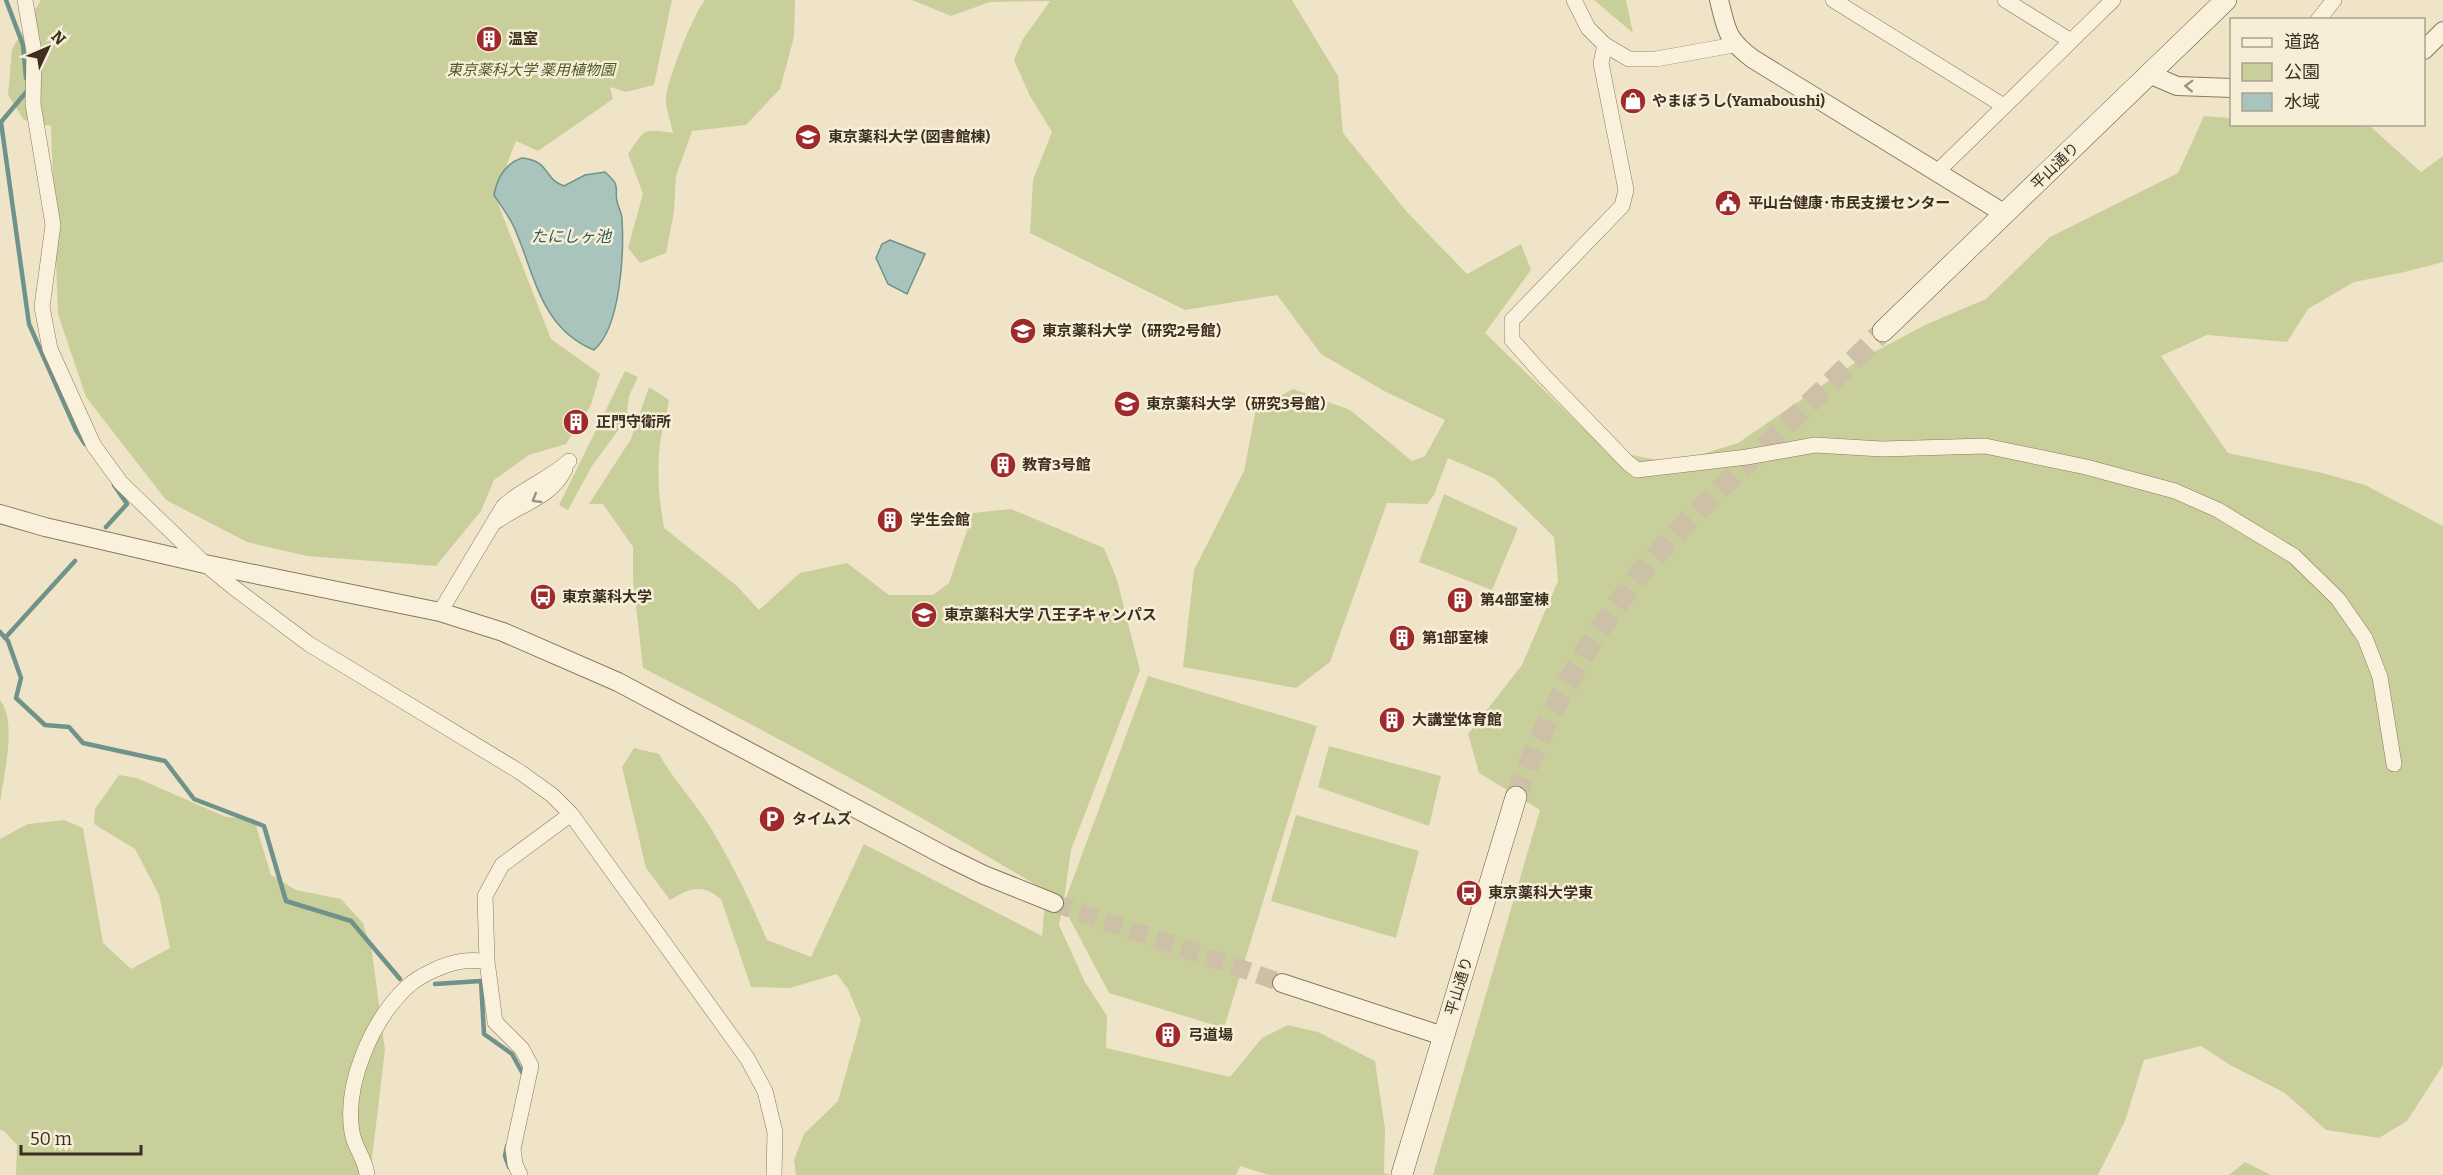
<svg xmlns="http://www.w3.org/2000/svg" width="2443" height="1175" font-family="Bitter,'Noto Sans JP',serif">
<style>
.green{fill:#c9cf9b}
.water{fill:#a9c4bc;stroke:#6f938a;stroke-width:1.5}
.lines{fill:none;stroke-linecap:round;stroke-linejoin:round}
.stream{stroke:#6f938a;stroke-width:4.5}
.tertiary-tunnel{stroke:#ccc0a6;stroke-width:18;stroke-dasharray:18 9;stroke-linecap:butt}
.secondary-tunnel{stroke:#ccc0a6;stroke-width:21;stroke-dasharray:21 10;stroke-linecap:butt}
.minor-casing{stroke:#8d765c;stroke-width:16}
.tertiary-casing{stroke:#8d765c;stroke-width:20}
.secondary-casing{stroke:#6f573f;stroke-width:22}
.minor{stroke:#faf1dc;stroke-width:15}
.tertiary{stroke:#faf1dc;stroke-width:18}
.secondary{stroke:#faf1dc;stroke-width:21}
.oneway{stroke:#9c907e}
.labels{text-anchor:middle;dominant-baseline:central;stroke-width:5;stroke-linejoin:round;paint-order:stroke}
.poi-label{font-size:15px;font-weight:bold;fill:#3d2e20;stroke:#f7eed8;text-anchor:start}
.park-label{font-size:15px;font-style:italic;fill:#4d5a26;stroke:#f7eed8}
.street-label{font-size:15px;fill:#3d2e20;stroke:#f7eed8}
.water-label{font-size:16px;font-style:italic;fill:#2f5d5a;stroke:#f7eed8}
</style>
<rect width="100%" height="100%" fill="#f0e4c8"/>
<path class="green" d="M 41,0 L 672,0 L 654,85 L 626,92 L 610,87 L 613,99 L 538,151 L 516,141 L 495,196 L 551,339 L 600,374 L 591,405 L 566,444 L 529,455 L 494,480 L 481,511 L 436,566 L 307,556 L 247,542 L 166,500 L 86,397 L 58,314 L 51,126 L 24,120 L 8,95 L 12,49 Z
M 705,0 L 795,0 L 794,37 L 780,89 L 746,125 L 692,131 L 676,176 L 674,212 L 666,253 L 640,263 L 628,248 L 643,194 L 628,154 C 646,128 642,129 673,133 C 671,123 666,111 666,100 C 666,82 693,15 705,0 Z
M 912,0 L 1292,0 L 1338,76 L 1343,133 L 1407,212 L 1467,274 L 1521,244 L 1531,270 L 1485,333 L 1606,450 L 1673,463 L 1738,443 L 1859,360 L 1925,325 L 1986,299 L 2050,237 L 2178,173 L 2204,116 L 2231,118 L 2232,124 L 2321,124 L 2371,127 L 2421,172 L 2443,156 L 2443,262 L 2405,272 L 2354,282 L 2308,309 L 2287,342 L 2207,335 L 2161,356 L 2228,453 L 2322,473 L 2365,485 L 2443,526 L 2443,1065 L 2407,1121 L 2379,1138 L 2326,1130 L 2285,1093 L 2230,1065 L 2201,1046 L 2144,1060 L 2125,1121 L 2098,1175 L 1433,1175 L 1540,810 L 1479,773 L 1468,734 L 1522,665 L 1558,581 L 1554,537 L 1494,478 L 1448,458 L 1434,495 L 1427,504 L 1387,503 L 1330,662 L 1296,688 L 1183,667 L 1194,570 L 1244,471 L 1256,409 L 1293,389 L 1350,410 L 1412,461 L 1425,456 L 1445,420 L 1386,392 L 1321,354 L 1277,295 L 1185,310 L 1030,233 L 1033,180 L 1052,132 L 1030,96 L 1014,60 L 1023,39 L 1050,1 L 990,2 L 951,16 Z
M 1594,0 L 1626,0 L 1633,33 Z
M 625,371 L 638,377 L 629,396 L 627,413 L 622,425 L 592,466 L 568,510 L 559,505 Z
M 649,387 L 669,400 C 667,413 663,425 661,438 C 656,467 659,499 664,528 L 737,586 L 759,610 L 800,573 L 847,563 L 889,595 L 933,595 L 949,583 L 973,513 L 1011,509 L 1104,548 L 1117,580 L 1140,670 L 1071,850 L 1063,906 L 1148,676 L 1317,726 L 1224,1028 L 1109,993 L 1063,906 L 1059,925 L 1085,982 L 1107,1016 L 1106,1048 L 1230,1077 L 1262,1038 L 1288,1025 L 1318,1032 L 1375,1061 L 1385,1129 L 1384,1173 L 1390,1175 L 1269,1175 L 1240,1166 L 1236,1175 L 796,1175 L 794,1160 L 804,1134 L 838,1101 L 861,1020 L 848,989 L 837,974 L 790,988 L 751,987 L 721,899 C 701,883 690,888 670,900 L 646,868 L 622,767 L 634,748 L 659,754 C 674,781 696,803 712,830 C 733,865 751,902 767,940 L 811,957 L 864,844 L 1042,936 L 1046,891 C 915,812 780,738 643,668 L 633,580 L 633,547 L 603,504 L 589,504 L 631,439 Z
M 1444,494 L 1518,528 L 1492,590 L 1419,562 Z
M 0,700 C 18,722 3,777 0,804 Z
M 1329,746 L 1441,776 L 1429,826 L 1318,787 Z
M 119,775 L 137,778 L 226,817 L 254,819 L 271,875 L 296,890 L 341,899 L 363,923 L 372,952 L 385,1050 L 370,1175 L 16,1175 L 17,1145 L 4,1131 L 0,1130 L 0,839 L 28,824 L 64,820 L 83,828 L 103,943 L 131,969 L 170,948 L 159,895 L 135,849 L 94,824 L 95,809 Z
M 1296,815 L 1419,851 L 1396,938 L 1271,901 Z
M 2245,1162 L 2271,1175 L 2229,1175 Z"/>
<path class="water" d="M 522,158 C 551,161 543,179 564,186 L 585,175 L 605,172 C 608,175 613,179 615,183 C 618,189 615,194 617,201 C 618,207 622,213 622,219 C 624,252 621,327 594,350 C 540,328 535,274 514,227 C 509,216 501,206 494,195 C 497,178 504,164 522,158 Z
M 890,240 L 925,254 L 907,294 L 888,284 L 876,258 L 882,244 Z"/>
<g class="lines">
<path class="stream" d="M 6,0 L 23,45 L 26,78
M 28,90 L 1,122 L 29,324 L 76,430 L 85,444
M 106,527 L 127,504 L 114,485
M 0,632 L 8,641 L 21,678 L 16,698 L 45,725 L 69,727 L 83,743 L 165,761 L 194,799 L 264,826 L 286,901 L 351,921 L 400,979
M 5,638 L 75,561
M 435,984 L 481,981 L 484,1034 L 512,1054 L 523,1074
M 507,1146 L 505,1156 L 509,1167"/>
<path class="tertiary-tunnel" d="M 1054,903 L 1282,983"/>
<path class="secondary-tunnel" d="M 1516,797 C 1546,716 1583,648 1636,579 C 1670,536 1710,499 1749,461 C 1794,418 1839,375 1883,331"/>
<defs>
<path id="minor" d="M 25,0 L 34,52 L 33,104 L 53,225 L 42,307 L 50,349 L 94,446 L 121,483 L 205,564 L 233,587 L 309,644 L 520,772 L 552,795 L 571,814 L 747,1058 L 765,1091 L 775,1132 L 774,1175
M 1574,0 L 1588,28 L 1605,45 L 1629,59 L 1656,59 L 1734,45
M 1833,0 L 2004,106
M 2005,0 L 2071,41
M 2318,20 L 2334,0
M 1605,45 L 1601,63 L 1626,190 L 1622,206 L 1512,320 L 1512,340 L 1545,377 L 1628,463 L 1637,470 L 1747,457 L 1815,445 L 1882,449 L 1985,446 L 2086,467 L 2175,491 L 2218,510 L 2294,556 L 2338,599 L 2365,638 L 2380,677 L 2394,764
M 1937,172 L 2113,0
M 497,521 C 522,503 551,498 565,469
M 440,612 L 503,507 C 522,488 549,480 569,461
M 367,1175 C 366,1160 354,1147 352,1132 C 344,1084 372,1020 407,987 C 420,975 446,963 464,961 C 472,960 480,961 487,961
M 520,1175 L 515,1164 L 513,1149 L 531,1066 L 522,1049 L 495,1022 L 487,961 L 485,896 L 502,865 L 571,814"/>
<path id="tertiary" d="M 1719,0 C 1727,31 1726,39 1753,59 L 2005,214
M 2424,50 L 2443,31
M 2149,74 L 2177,86 L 2232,88
M 0,514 L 45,527 L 205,564 L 440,612 L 503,632 L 618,682 L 945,856 L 984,875 L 1054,903
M 1282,983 L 1443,1036"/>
<path id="secondary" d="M 1883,331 L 2226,0
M 1402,1174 L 1516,797"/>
</defs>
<use href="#minor" class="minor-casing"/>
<use href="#tertiary" class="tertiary-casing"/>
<use href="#secondary" class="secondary-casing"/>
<use href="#minor" class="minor"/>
<use href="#tertiary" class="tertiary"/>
<use href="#secondary" class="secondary"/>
</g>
<defs><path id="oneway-chevron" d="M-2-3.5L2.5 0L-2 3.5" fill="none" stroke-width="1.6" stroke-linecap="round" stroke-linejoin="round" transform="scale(1.5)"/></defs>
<g class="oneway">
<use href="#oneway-chevron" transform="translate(2189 86) rotate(-178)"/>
<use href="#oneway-chevron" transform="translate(536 499) rotate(149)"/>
</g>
<defs>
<symbol id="building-disc" viewBox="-11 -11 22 22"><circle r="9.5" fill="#9e2a2b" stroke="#f7eed8"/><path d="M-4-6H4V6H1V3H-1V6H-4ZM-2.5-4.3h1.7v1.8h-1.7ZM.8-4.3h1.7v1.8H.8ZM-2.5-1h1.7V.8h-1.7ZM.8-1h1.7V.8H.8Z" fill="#fff"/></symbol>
<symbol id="shop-disc" viewBox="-11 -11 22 22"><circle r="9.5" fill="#9e2a2b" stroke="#f7eed8"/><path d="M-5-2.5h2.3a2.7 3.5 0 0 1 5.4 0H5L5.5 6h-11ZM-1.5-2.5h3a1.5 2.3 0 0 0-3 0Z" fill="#fff"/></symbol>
<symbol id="university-disc" viewBox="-11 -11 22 22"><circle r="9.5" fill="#9e2a2b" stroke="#f7eed8"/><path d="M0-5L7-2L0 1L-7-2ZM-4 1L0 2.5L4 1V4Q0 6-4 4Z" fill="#fff"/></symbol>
<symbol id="civic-disc" viewBox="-11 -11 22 22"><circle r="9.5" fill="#9e2a2b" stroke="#f7eed8"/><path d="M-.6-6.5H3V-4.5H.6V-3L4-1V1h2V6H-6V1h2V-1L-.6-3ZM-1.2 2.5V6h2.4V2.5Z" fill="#fff"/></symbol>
<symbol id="bus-disc" viewBox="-11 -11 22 22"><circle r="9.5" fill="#9e2a2b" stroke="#f7eed8"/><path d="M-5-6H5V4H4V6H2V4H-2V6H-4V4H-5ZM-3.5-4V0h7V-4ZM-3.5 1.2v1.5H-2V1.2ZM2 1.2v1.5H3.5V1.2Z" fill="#fff"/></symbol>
<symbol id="parking-disc" viewBox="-11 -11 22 22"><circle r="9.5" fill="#9e2a2b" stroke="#f7eed8"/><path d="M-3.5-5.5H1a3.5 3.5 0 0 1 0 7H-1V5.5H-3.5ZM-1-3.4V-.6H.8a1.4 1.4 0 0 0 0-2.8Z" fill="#fff"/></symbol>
</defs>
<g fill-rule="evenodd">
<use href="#building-disc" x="474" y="24" width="30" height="30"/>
<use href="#shop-disc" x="1618" y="86" width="30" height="30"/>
<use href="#university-disc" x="793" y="122" width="30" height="30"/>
<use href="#civic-disc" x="1713" y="188" width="30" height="30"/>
<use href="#university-disc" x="1008" y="316" width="30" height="30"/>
<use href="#university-disc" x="1112" y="389" width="30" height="30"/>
<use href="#building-disc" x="561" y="407" width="30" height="30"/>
<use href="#building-disc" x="988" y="450" width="30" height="30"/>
<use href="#building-disc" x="875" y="505" width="30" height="30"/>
<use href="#bus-disc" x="528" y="582" width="30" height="30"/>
<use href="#building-disc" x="1445" y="585" width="30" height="30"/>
<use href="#university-disc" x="909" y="600" width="30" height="30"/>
<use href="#building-disc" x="1387" y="623" width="30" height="30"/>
<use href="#building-disc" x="1377" y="705" width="30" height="30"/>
<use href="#parking-disc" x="757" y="804" width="30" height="30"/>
<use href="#bus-disc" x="1454" y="878" width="30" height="30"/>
<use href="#building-disc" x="1153" y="1020" width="30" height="30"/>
</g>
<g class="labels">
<g class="poi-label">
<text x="508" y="39">温室</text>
<text x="1652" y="101">やまぼうし(Yamaboushi)</text>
<text x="828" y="137">東京薬科大学 (図書館棟)</text>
<text x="1748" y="203">平山台健康･市民支援センター</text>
<text x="1042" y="331">東京薬科大学（研究2号館）</text>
<text x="1146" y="404">東京薬科大学（研究3号館）</text>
<text x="596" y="422">正門守衛所</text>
<text x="1022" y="465">教育3号館</text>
<text x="910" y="520">学生会館</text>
<text x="562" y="597">東京薬科大学</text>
<text x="1480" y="600">第4部室棟</text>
<text x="944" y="615">東京薬科大学 八王子キャンパス</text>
<text x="1422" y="638">第1部室棟</text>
<text x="1412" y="720">大講堂体育館</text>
<text x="792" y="819">タイムズ</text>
<text x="1488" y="893">東京薬科大学東</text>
<text x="1188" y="1035">弓道場</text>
</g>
<g class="park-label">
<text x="531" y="70">東京薬科大学 薬用植物園</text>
</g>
<g class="street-label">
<text transform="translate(2055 166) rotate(-44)">平山通り</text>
<text transform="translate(1459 986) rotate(-73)">平山通り</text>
</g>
<g class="water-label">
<text x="571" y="236">たにしヶ池</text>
</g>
</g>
<rect x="2230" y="18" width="195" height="108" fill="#f7eed8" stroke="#ada18e" stroke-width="1.5"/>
<rect x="2242" y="38" width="30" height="9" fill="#faf1dc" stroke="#ada18e" stroke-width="1.5"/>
<text x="2284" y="48" font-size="18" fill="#3d2e20">道路</text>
<rect x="2242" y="63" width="30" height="18" fill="#c9cf9b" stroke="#ada18e" stroke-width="1.5"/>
<text x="2284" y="78" font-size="18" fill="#3d2e20">公園</text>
<rect x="2242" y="93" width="30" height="18" fill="#a9c4bc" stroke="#ada18e" stroke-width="1.5"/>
<text x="2284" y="108" font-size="18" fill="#3d2e20">水域</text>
<g transform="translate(48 48) rotate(46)" stroke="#f7eed8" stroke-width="4.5" paint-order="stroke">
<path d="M0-4.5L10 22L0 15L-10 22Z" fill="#3d2e20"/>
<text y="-9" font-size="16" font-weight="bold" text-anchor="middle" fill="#3d2e20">N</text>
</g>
<path d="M21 1145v9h120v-9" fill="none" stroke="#3d2e20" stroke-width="3"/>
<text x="30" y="1145" font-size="18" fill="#3d2e20" stroke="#f7eed8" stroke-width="4.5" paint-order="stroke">50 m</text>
</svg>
